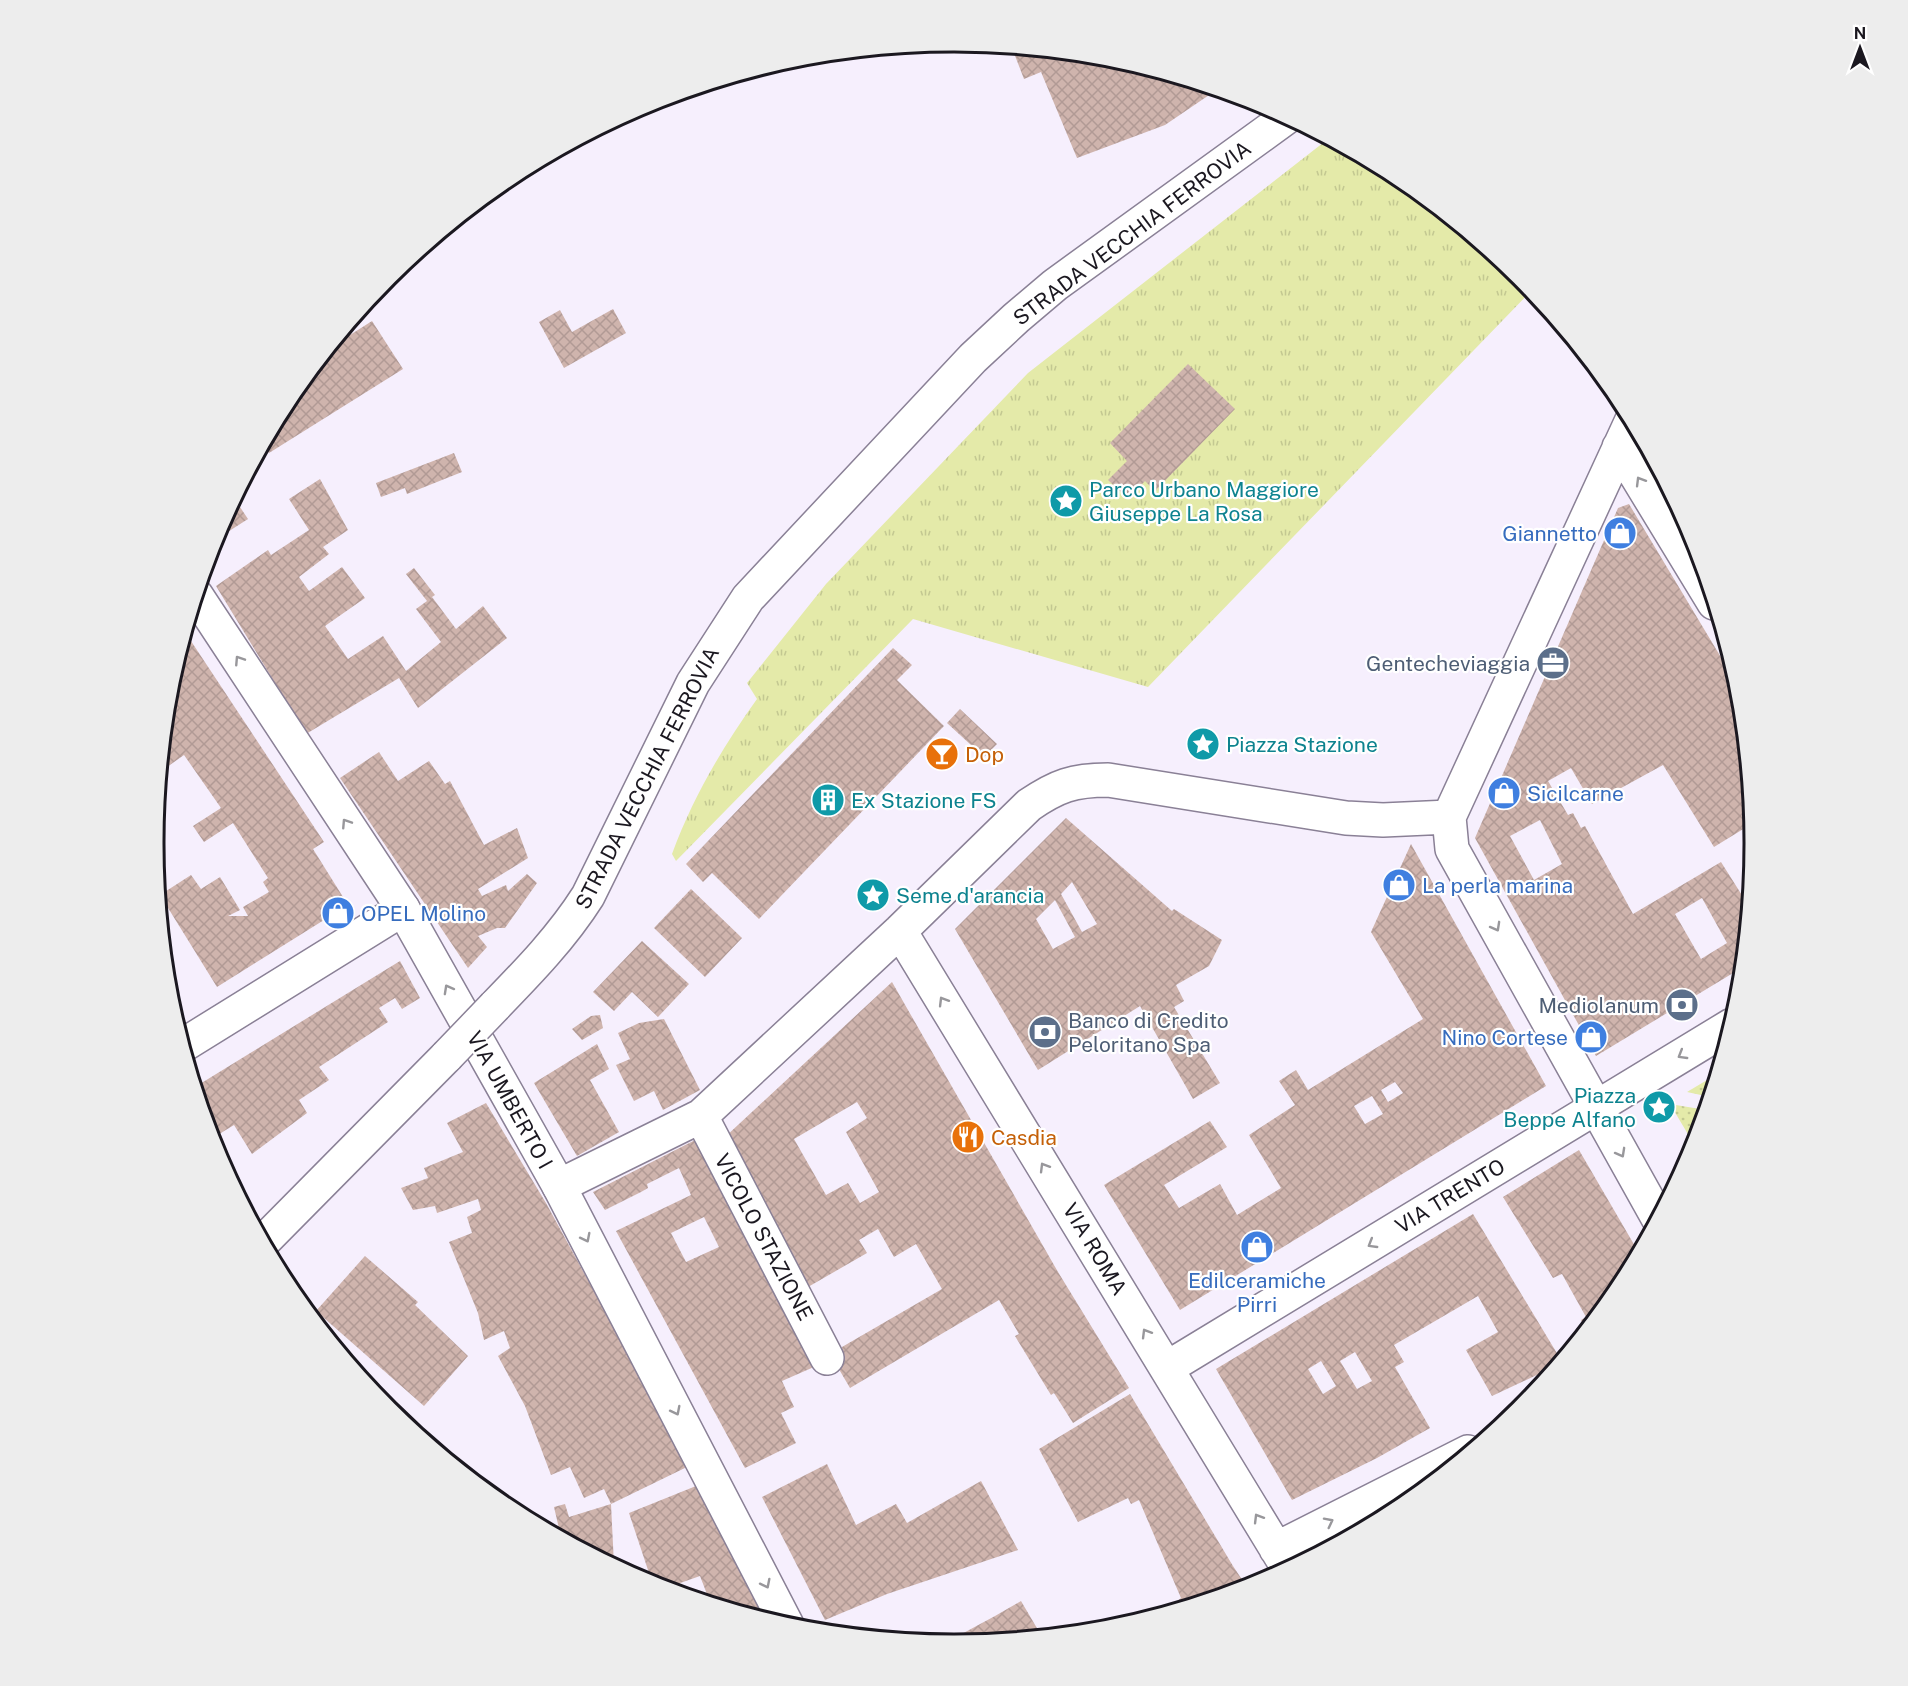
<svg xmlns="http://www.w3.org/2000/svg" width="1908" height="1686" font-family="'Public Sans',sans-serif">
<style>
.grass{fill:url(#grass-dots)}
.park{fill:url(#park-tufts)}
.building{fill:url(#building-cross-hatch);fill-rule:evenodd}
.lines{fill:none;stroke-linecap:round;stroke-linejoin:round}
.street-casing{stroke:#8a8096;stroke-width:36}
.secondary-casing{stroke:#8a8096;stroke-width:36}
.street{stroke:#fff;stroke-width:33}
.secondary{stroke:#fff;stroke-width:33}
.secondary-bridge-casing{stroke:#8a8096;stroke-width:36;stroke-linecap:butt}
.secondary-bridge{stroke:#fff;stroke-width:33}
.oneway{stroke:#98979b}
.labels{text-anchor:middle;dominant-baseline:central;stroke-width:4.5;stroke-linejoin:round;paint-order:stroke}
.street-label{font-size:21px;fill:#1b1820;stroke:#fff}
.culture-label{font-size:21px;fill:#0d838f;stroke:#fff;text-anchor:start}
.shop-label{font-size:21px;fill:#366cbe;stroke:#fff;text-anchor:start}
.service-label{font-size:21px;fill:#4e5e75;stroke:#fff;text-anchor:end}
.food-label{font-size:21px;fill:#c56008;stroke:#fff;text-anchor:start}
.rim{fill:none;stroke:#1b1820;stroke-width:3}
</style>
<defs>
<pattern id="grass-dots" width="8" height="8" patternUnits="userSpaceOnUse" patternTransform="scale(1.5)"><rect width="8" height="8" fill="#e4eaa9"/><path d="M2 2h.1M6 6h.1" fill="none" stroke="#c3c891" stroke-width="1.8" stroke-linecap="round"/></pattern>
<pattern id="park-tufts" width="24" height="20" patternUnits="userSpaceOnUse" patternTransform="scale(1.5)"><rect width="24" height="20" fill="#e4eaa9"/><path d="M3 7l-1-3M5 7V3M7 7l1-3M15 17l-1-3M17 17v-4M19 17l1-3" fill="none" stroke="#c3c891"/></pattern>
<pattern id="building-cross-hatch" width="8" height="8" patternUnits="userSpaceOnUse" patternTransform="scale(1.5)"><rect width="8" height="8" fill="#cfb4ad"/><path d="M0 0l8 8M0 8l8-8" fill="none" stroke="#b19a95"/></pattern>
</defs>
<rect width="100%" height="100%" fill="#f6effd"/>
<path class="grass" d="M 1717,1074 L 1710,1097 L 1687,1092 Z
M 1670,1104 L 1706,1110 L 1695,1146 Z"/>
<path class="park" d="M 1328,139 L 1399,177 L 1521,277 L 1532,290 L 1148,687 L 913,619 L 676,861 L 672,854 C 693,797 722,748 757,699 L 747,683 L 826,584 L 1028,373 Z"/>
<path class="building" d="M 1012,48 L 1111,57 L 1225,92 L 1219,96 L 1215,91 L 1165,125 L 1077,158 L 1041,72 L 1024,79 Z
M 613,309 L 626,333 L 564,368 L 539,322 L 560,310 L 572,332 Z
M 372,321 L 403,369 L 269,453 L 263,444 L 288,398 L 328,349 Z
M 1188,364 L 1235,409 L 1155,491 L 1145,481 L 1128,499 L 1108,480 L 1127,461 L 1110,443 Z
M 454,453 L 462,472 L 407,494 L 405,488 L 381,497 L 376,483 Z
M 320,479 L 348,530 L 323,547 L 329,554 L 299,577 L 309,591 L 342,567 L 365,598 L 325,626 L 348,659 L 383,636 L 406,671 L 441,642 L 416,609 L 427,601 L 406,574 L 414,568 L 435,595 L 432,597 L 456,629 L 483,606 L 507,638 L 418,708 L 399,678 L 306,734 L 216,586 L 268,550 L 271,555 L 309,530 L 289,499 Z
M 234,498 L 248,519 L 212,542 L 214,536 Z
M 1629,504 L 1740,689 L 1753,823 L 1714,847 L 1663,765 L 1592,804 L 1571,768 L 1548,781 L 1568,815 L 1573,813 L 1581,828 L 1585,826 L 1633,914 L 1721,862 L 1745,900 L 1750,897 L 1743,967 L 1596,1056 L 1475,838 L 1618,508 ZM 1540,820 L 1562,864 L 1534,880 L 1510,836 ZM 1702,898 L 1727,943 L 1701,959 L 1675,914 Z
M 185,632 L 324,842 L 313,849 L 348,905 L 217,987 L 160,895 L 191,875 L 201,889 L 220,877 L 240,910 L 228,916 L 248,916 L 243,907 L 269,892 L 263,882 L 268,878 L 233,823 L 204,842 L 193,826 L 221,808 L 184,755 L 160,772 L 168,686 Z
M 893,648 L 912,665 L 897,680 L 944,726 L 759,919 L 712,873 L 703,882 L 686,864 Z
M 960,709 L 997,744 L 984,757 L 947,723 Z
M 379,752 L 398,781 L 429,761 L 445,784 L 450,781 L 484,845 L 517,828 L 528,858 L 478,889 L 482,896 L 506,885 L 508,891 L 527,874 L 537,883 L 505,928 L 497,928 L 478,936 L 487,947 L 468,968 L 340,778 Z
M 1066,818 L 1172,911 L 1174,909 L 1222,940 L 1209,966 L 1176,985 L 1184,1001 L 1174,1007 L 1220,1083 L 1193,1099 L 1140,1006 L 1038,1070 L 955,929 ZM 1072,882 L 1097,924 L 1082,932 L 1061,894 ZM 1055,900 L 1075,937 L 1053,949 L 1036,919 Z
M 1411,844 L 1546,1086 L 1180,1310 L 1104,1185 L 1210,1121 L 1227,1147 L 1164,1185 L 1179,1208 L 1220,1184 L 1237,1215 L 1281,1188 L 1249,1135 L 1295,1105 L 1279,1081 L 1296,1070 L 1308,1090 L 1423,1019 L 1371,932 ZM 1395,1082 L 1403,1093 L 1388,1102 L 1381,1090 ZM 1372,1096 L 1383,1114 L 1365,1124 L 1354,1106 Z
M 691,889 L 742,938 L 705,977 L 654,928 Z
M 642,941 L 689,984 L 658,1017 L 632,992 L 614,1011 L 593,992 Z
M 400,961 L 420,998 L 402,1009 L 395,998 L 379,1008 L 388,1022 L 319,1067 L 329,1080 L 299,1100 L 307,1113 L 252,1154 L 234,1125 L 211,1139 L 195,1087 Z
M 892,982 L 1058,1272 L 1129,1388 L 1073,1423 L 1054,1393 L 1051,1395 L 1015,1336 L 1019,1334 L 999,1300 L 850,1388 L 840,1371 L 842,1347 L 942,1289 L 916,1244 L 894,1257 L 878,1229 L 859,1240 L 867,1253 L 808,1287 L 724,1138 ZM 857,1102 L 867,1118 L 846,1132 L 879,1192 L 860,1203 L 848,1183 L 826,1195 L 794,1139 Z
M 600,1015 L 603,1028 L 582,1040 L 572,1029 L 591,1016 Z
M 664,1019 L 700,1090 L 663,1110 L 654,1091 L 634,1101 L 616,1065 L 630,1059 L 618,1033 L 639,1023 Z
M 597,1044 L 609,1069 L 590,1080 L 619,1132 L 577,1156 L 534,1083 Z
M 486,1103 L 546,1203 L 689,1466 L 611,1504 L 604,1489 L 584,1498 L 570,1467 L 551,1475 L 525,1406 L 498,1356 L 510,1348 L 504,1331 L 484,1340 L 478,1313 L 449,1242 L 472,1233 L 467,1217 L 481,1210 L 478,1199 L 437,1213 L 435,1206 L 413,1210 L 401,1188 L 428,1178 L 424,1168 L 463,1152 L 447,1123 Z
M 701,1137 L 823,1363 L 782,1381 L 794,1407 L 781,1413 L 796,1443 L 745,1468 L 616,1231 L 691,1195 L 679,1168 L 647,1184 L 648,1188 L 641,1192 L 605,1210 L 593,1192 ZM 704,1217 L 719,1247 L 686,1262 L 671,1233 Z
M 1579,1150 L 1639,1253 L 1620,1288 L 1586,1330 L 1581,1320 L 1586,1317 L 1562,1274 L 1553,1278 L 1503,1197 Z
M 1473,1214 L 1561,1360 L 1556,1366 L 1492,1396 L 1466,1350 L 1498,1332 L 1478,1296 L 1394,1345 L 1404,1362 L 1395,1367 L 1430,1428 L 1377,1458 L 1292,1500 L 1216,1369 ZM 1355,1352 L 1372,1381 L 1357,1389 L 1340,1361 ZM 1321,1361 L 1336,1386 L 1323,1394 L 1308,1369 Z
M 365,1256 L 418,1302 L 415,1305 L 468,1356 L 424,1406 L 316,1311 Z
M 1130,1394 L 1233,1566 L 1247,1587 L 1165,1612 L 1181,1598 L 1139,1500 L 1131,1504 L 1128,1498 L 1078,1522 L 1039,1449 Z
M 827,1464 L 856,1525 L 896,1504 L 907,1523 L 981,1481 L 1018,1550 L 887,1594 L 825,1620 L 762,1497 Z
M 696,1486 L 770,1620 L 710,1602 L 700,1576 L 666,1588 L 653,1585 L 629,1513 Z
M 565,1504 L 569,1517 L 611,1504 L 614,1565 L 561,1537 L 554,1507 Z
M 1021,1601 L 1041,1635 L 945,1643 L 995,1616 Z"/>
<g class="lines">
<defs>
<path id="street" d="M 1632,420 L 1449,817 L 1452,849 L 1658,1218
M 1619,447 L 1714,603
M 900,931 L 1288,1568
M 182,1046 L 403,909
M 701,1116 L 827,1358
M 559,1186 L 701,1116 L 900,931 L 1029,805 C 1057,786 1073,780 1108,780 L 1346,818 L 1383,820 L 1449,817
M 1167,1368 L 1732,1025
M 1276,1549 L 1468,1452"/>
<path id="secondary" d="M 196,595 L 403,909 L 559,1186 L 787,1625
M 495,1006 C 529,971 562,937 588,896 L 693,683 L 748,598 L 973,358 L 1016,318 L 1055,285 L 1287,117
M 263,1242 L 447,1056"/>
</defs>
<use href="#street" class="street-casing"/>
<use href="#secondary" class="secondary-casing"/>
<use href="#street" class="street"/>
<use href="#secondary" class="secondary"/>
<defs>
<path id="secondary-bridge" d="M 447,1056 L 495,1006"/>
</defs>
<use href="#secondary-bridge" class="secondary-bridge-casing"/>
<use href="#secondary-bridge" class="secondary-bridge"/>
</g>
<defs><path id="oneway-chevron" d="M-2-3.5L2.5 0L-2 3.5" fill="none" stroke-width="1.6" stroke-linecap="round" stroke-linejoin="round" transform="scale(1.5)"/></defs>
<g class="oneway">
<use href="#oneway-chevron" transform="translate(1640 481) rotate(-121)"/>
<use href="#oneway-chevron" transform="translate(239 660) rotate(-123)"/>
<use href="#oneway-chevron" transform="translate(346 823) rotate(-123)"/>
<use href="#oneway-chevron" transform="translate(1496 927) rotate(61)"/>
<use href="#oneway-chevron" transform="translate(448 989) rotate(-119)"/>
<use href="#oneway-chevron" transform="translate(943 1001) rotate(-121)"/>
<use href="#oneway-chevron" transform="translate(1682 1055) rotate(149)"/>
<use href="#oneway-chevron" transform="translate(1621 1153) rotate(61)"/>
<use href="#oneway-chevron" transform="translate(1044 1167) rotate(-121)"/>
<use href="#oneway-chevron" transform="translate(586 1238) rotate(63)"/>
<use href="#oneway-chevron" transform="translate(1372 1244) rotate(149)"/>
<use href="#oneway-chevron" transform="translate(1146 1333) rotate(-121)"/>
<use href="#oneway-chevron" transform="translate(676 1411) rotate(63)"/>
<use href="#oneway-chevron" transform="translate(1258 1518) rotate(-121)"/>
<use href="#oneway-chevron" transform="translate(1329 1522) rotate(-27)"/>
<use href="#oneway-chevron" transform="translate(766 1584) rotate(63)"/>
</g>
<defs>
<symbol id="sight-disc" viewBox="-11 -11 22 22"><circle r="9.5" fill="#0f9aa8" stroke="#fff"/><path d="M0-6L1.8-2.2L6-1.7L2.9 1.2L3.7 5.4L0 3.3L-3.7 5.4L-2.9 1.2L-6-1.7L-1.8-2.2Z" fill="#fff"/></symbol>
<symbol id="shop-disc" viewBox="-11 -11 22 22"><circle r="9.5" fill="#3f7fe0" stroke="#fff"/><path d="M-5-2.5h2.3a2.7 3.5 0 0 1 5.4 0H5L5.5 6h-11ZM-1.5-2.5h3a1.5 2.3 0 0 0-3 0Z" fill="#fff"/></symbol>
<symbol id="office-disc" viewBox="-11 -11 22 22"><circle r="9.5" fill="#5c6f8a" stroke="#fff"/><path d="M-6-3h4V-5.5h4V-3h4V5H-6ZM-1-4.5V-3h2v-1.5ZM-6 0V1H6V0Z" fill="#fff"/></symbol>
<symbol id="bar-disc" viewBox="-11 -11 22 22"><circle r="9.5" fill="#e8710a" stroke="#fff"/><path d="M-6-5H6L.8 .8V4.5H3.5V6h-7V4.5H-.8V.8Z" fill="#fff"/></symbol>
<symbol id="building-disc" viewBox="-11 -11 22 22"><circle r="9.5" fill="#0f9aa8" stroke="#fff"/><path d="M-4-6H4V6H1V3H-1V6H-4ZM-2.5-4.3h1.7v1.8h-1.7ZM.8-4.3h1.7v1.8H.8ZM-2.5-1h1.7V.8h-1.7ZM.8-1h1.7V.8H.8Z" fill="#fff"/></symbol>
<symbol id="bank-disc" viewBox="-11 -11 22 22"><circle r="9.5" fill="#5c6f8a" stroke="#fff"/><path d="M-6-4H6V4H-6ZM0-2.3a2.3 2.3 0 1 0 0 4.6a2.3 2.3 0 1 0 0-4.6Z" fill="#fff"/></symbol>
<symbol id="restaurant-disc" viewBox="-11 -11 22 22"><circle r="9.5" fill="#e8710a" stroke="#fff"/><path d="M-5-6h1v4h1v-4h1v4h1v-4h1v5L-1.5 .5V6h-2V.5L-5-1ZM5-6V6H3V1.5H1.5Q1.5-4 5-6Z" fill="#fff"/></symbol>
</defs>
<g fill-rule="evenodd">
<use href="#sight-disc" x="1047" y="482" width="38" height="38"/>
<use href="#shop-disc" x="1601" y="514" width="38" height="38"/>
<use href="#office-disc" x="1534" y="644" width="38" height="38"/>
<use href="#sight-disc" x="1184" y="725" width="38" height="38"/>
<use href="#bar-disc" x="923" y="735" width="38" height="38"/>
<use href="#shop-disc" x="1485" y="774" width="38" height="38"/>
<use href="#building-disc" x="809" y="781" width="38" height="38"/>
<use href="#shop-disc" x="1380" y="866" width="38" height="38"/>
<use href="#sight-disc" x="854" y="876" width="38" height="38"/>
<use href="#shop-disc" x="319" y="894" width="38" height="38"/>
<use href="#bank-disc" x="1663" y="986" width="38" height="38"/>
<use href="#bank-disc" x="1026" y="1013" width="38" height="38"/>
<use href="#shop-disc" x="1572" y="1018" width="38" height="38"/>
<use href="#sight-disc" x="1640" y="1088" width="38" height="38"/>
<use href="#restaurant-disc" x="949" y="1118" width="38" height="38"/>
<use href="#shop-disc" x="1238" y="1228" width="38" height="38"/>
</g>
<g class="labels">
<g class="street-label">
<text transform="translate(1132 233) rotate(-37)">STRADA VECCHIA FERROVIA</text>
<text transform="translate(647 778) rotate(-63)">STRADA VECCHIA FERROVIA</text>
<text transform="translate(510 1100) rotate(61)">VIA UMBERTO I</text>
<text transform="translate(1450 1196) rotate(-31)">VIA TRENTO</text>
<text transform="translate(764 1237) rotate(62)">VICOLO STAZIONE</text>
<text transform="translate(1095 1249) rotate(59)">VIA ROMA</text>
</g>
<g class="culture-label">
<text x="1089" y="489">Parco Urbano Maggiore<tspan x="1089" dy="24">Giuseppe La Rosa</tspan></text>
<text x="1226" y="744">Piazza Stazione</text>
<text x="851" y="800">Ex Stazione FS</text>
<text x="896" y="895">Seme d'arancia</text>
<text x="1636" y="1095" text-anchor="end">Piazza<tspan x="1636" dy="24">Beppe Alfano</tspan></text>
</g>
<g class="shop-label">
<text x="1597" y="533" text-anchor="end">Giannetto</text>
<text x="1527" y="793">Sicilcarne</text>
<text x="1422" y="885">La perla marina</text>
<text x="361" y="913">OPEL Molino</text>
<text x="1568" y="1037" text-anchor="end">Nino Cortese</text>
<text x="1257" y="1280" text-anchor="middle">Edilceramiche<tspan x="1257" dy="24">Pirri</tspan></text>
</g>
<g class="service-label">
<text x="1530" y="663">Gentecheviaggia</text>
<text x="1659" y="1005">Mediolanum</text>
<text x="1068" y="1020" text-anchor="start">Banco di Credito<tspan x="1068" dy="24">Peloritano Spa</tspan></text>
</g>
<g class="food-label">
<text x="965" y="754">Dop</text>
<text x="991" y="1137">Casdia</text>
</g>
</g>
<path d="M0 0H1908V1686H0ZM954 52H954A790 790 0 0 1 1744 842V844A790 790 0 0 1 954 1634H954A790 790 0 0 1 164 844V842A790 790 0 0 1 954 52Z" fill="#ededed" fill-rule="evenodd"/>
<path class="rim" d="M954 52H954A790 790 0 0 1 1744 842V844A790 790 0 0 1 954 1634H954A790 790 0 0 1 164 844V842A790 790 0 0 1 954 52Z"/>
<g transform="translate(1860 48)" stroke="#ffffff" stroke-width="4.5" paint-order="stroke">
<path d="M0-4.5L10 22L0 15L-10 22Z" fill="#1b1820"/>
<text y="-9" font-size="16" font-weight="bold" text-anchor="middle" fill="#1b1820">N</text>
</g>
</svg>
